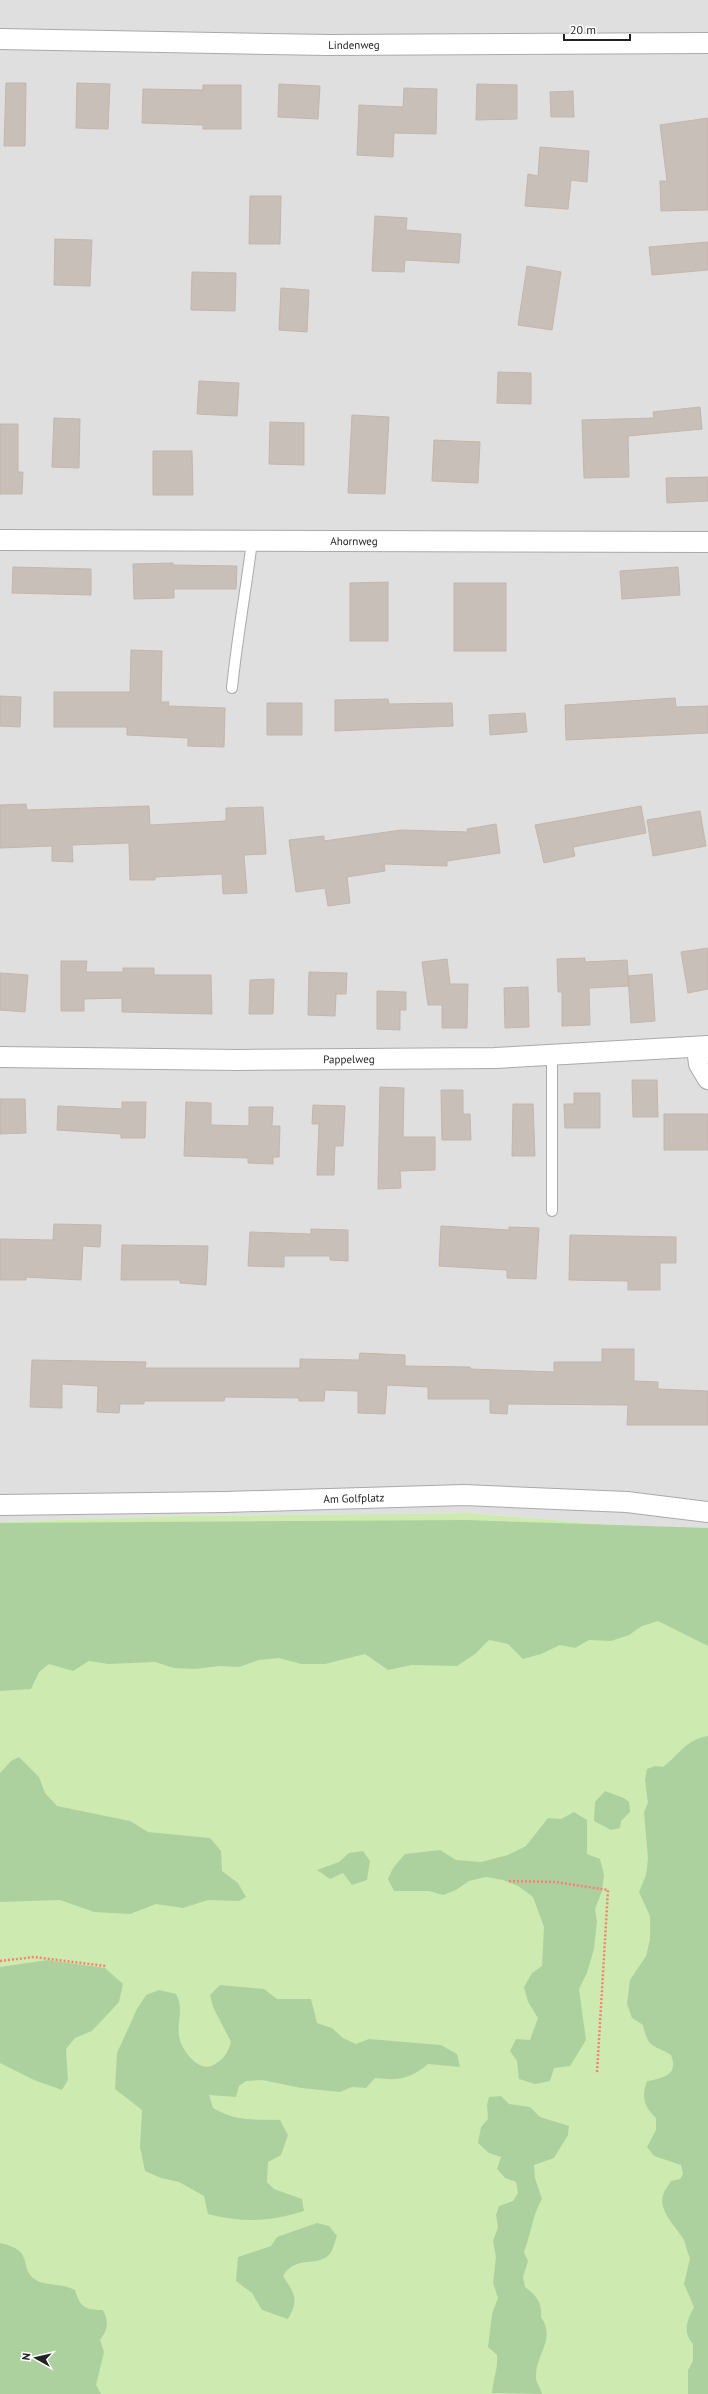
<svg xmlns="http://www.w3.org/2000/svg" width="708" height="2394" font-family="'PT Sans',sans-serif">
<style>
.residential{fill:#e0dfdf}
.grass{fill:#cdebb0}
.forest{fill:#add19e}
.building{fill:#c7bfb8;stroke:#c4b6ab}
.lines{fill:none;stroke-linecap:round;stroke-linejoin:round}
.lane-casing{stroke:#a9a9a9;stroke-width:12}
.street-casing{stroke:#a9a9a9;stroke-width:22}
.path{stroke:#fa8072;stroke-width:2.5;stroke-dasharray:2 2;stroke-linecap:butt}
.lane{stroke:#fff;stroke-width:10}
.street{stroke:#fff;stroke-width:20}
.labels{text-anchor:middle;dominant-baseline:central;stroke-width:3;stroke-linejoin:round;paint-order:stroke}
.street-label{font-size:11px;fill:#222;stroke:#fff}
</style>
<rect width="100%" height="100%" fill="#f2efe9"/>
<path class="residential" d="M 0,0 L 708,0 L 708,1533 L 468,1513 L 181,1516 L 0,1522 Z"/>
<path class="grass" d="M 468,1513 L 708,1533 L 708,2394 L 0,2394 L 0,1522 L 181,1516 Z"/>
<path class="forest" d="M 466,1520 L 708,1528 L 708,1646 L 658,1621 L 642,1626 L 629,1635 L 611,1641 L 589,1640 L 575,1648 L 560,1645 L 541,1654 L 523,1659 L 508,1644 L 489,1640 L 475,1654 L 457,1666 L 412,1665 L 388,1670 L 365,1654 L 325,1664 L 301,1664 L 279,1658 L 259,1660 L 239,1667 L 220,1666 L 195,1669 L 174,1668 L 155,1662 L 108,1664 L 89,1661 L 73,1671 L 49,1664 L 39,1672 L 31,1689 L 0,1691 L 0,1523 Z
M 708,1736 L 708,2394 L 688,2394 L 688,2370 L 693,2361 L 693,2344 C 682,2331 687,2321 694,2307 L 684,2284 L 690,2258 C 687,2252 686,2246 684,2240 C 677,2228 658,2211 663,2195 C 664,2190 669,2185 671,2181 L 680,2179 L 683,2174 L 681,2165 L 654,2156 L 647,2147 L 656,2130 L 656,2118 C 644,2107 641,2097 647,2081 C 663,2078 679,2075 671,2055 C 653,2044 648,2049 643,2025 L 632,2018 L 627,2004 L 630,1980 L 646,1956 L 650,1939 L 650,1916 L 639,1892 L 646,1875 L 648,1859 L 644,1812 L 648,1803 L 645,1780 L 647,1769 L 655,1766 L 663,1767 C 680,1754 685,1740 708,1736 Z
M 19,1757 L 39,1777 L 45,1793 L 57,1806 L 130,1821 L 148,1832 L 210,1838 L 221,1851 L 222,1871 L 238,1883 L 246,1897 L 239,1901 L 208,1900 L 183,1908 L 156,1904 L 130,1914 L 94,1912 L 60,1900 L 0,1902 L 0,1773 L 11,1761 Z
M 605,1791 L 624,1798 L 629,1802 L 630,1812 L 621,1821 L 620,1828 L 611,1830 L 594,1821 L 595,1802 Z
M 574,1812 L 587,1820 L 587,1854 L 600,1859 L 604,1875 L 602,1891 L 595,1909 L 597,1921 L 594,1949 L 587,1973 L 579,1989 L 586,2040 L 570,2066 L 554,2068 L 550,2081 L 535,2084 L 519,2079 L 517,2061 L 510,2051 L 516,2039 L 530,2040 L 538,2018 L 528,2002 L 524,1987 L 532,1973 L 542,1966 L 544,1927 L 533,1897 L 518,1886 L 503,1880 L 486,1877 L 469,1881 L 456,1890 L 443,1895 L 429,1891 L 394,1891 L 388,1879 L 393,1868 L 405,1854 L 440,1850 L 456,1860 L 481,1862 L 508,1855 L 526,1846 L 548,1818 L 561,1819 Z
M 363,1851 L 370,1861 L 367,1880 L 352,1885 L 343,1873 L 330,1879 L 317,1870 L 339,1862 L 349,1853 Z
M 48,1960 L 105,1968 L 123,1984 L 119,2002 L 92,2031 L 75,2038 L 66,2049 L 68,2080 L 62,2090 L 34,2080 L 0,2063 L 0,1967 Z
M 220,1985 L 264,1989 L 277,1999 L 311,1999 L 317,2023 L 332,2028 L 343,2038 L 356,2044 L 369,2039 L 441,2045 L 457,2054 L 460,2067 L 428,2064 C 411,2079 397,2081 375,2078 L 366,2088 L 352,2087 L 340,2092 L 301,2088 L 262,2080 L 246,2081 L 239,2086 L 236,2097 L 209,2095 L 213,2108 C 238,2122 252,2119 280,2120 L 288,2135 L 281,2155 L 268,2162 L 267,2182 L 274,2189 L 302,2199 L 304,2211 C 270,2222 243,2223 208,2214 L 204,2196 L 179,2182 L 161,2178 L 145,2171 L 140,2147 L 142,2110 L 115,2089 L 117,2053 L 137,2009 L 146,1995 L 159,1990 L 176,1994 C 184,2008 177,2020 179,2036 C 181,2050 200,2075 215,2064 C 225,2058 228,2052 231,2042 L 213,2007 L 210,1995 Z
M 501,2096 L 509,2104 L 530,2107 L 540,2117 L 569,2126 L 568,2135 L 554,2158 L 534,2165 L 535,2178 L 542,2199 C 532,2216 531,2234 524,2252 L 528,2261 L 523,2277 L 525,2287 C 537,2296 542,2302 541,2317 C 557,2340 534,2355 536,2379 C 537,2384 541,2389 542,2394 L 492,2393 C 493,2379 498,2370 497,2355 L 488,2347 L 492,2314 L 498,2298 L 493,2283 L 496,2257 L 493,2241 L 498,2227 L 496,2215 L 499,2206 L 513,2201 L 518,2193 L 516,2182 L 505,2178 L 497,2169 L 501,2157 L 489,2153 L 478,2143 L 481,2127 L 488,2119 L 487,2105 L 489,2097 Z
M 317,2223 L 329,2226 L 337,2236 C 335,2241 333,2250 330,2254 C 318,2268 296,2254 283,2276 C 295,2294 299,2300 288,2319 L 262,2310 L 252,2293 L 236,2281 L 238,2257 L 271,2246 L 277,2237 Z
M 0,2243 C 37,2251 17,2268 36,2280 C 45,2286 62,2283 75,2290 C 80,2307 85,2310 103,2310 C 109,2322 108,2329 100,2340 L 104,2352 L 96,2385 L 101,2394 L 0,2394 Z"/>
<path class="building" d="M 6,83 L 26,83 L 25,146 L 4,146 Z
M 77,83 L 110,84 L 108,129 L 76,128 Z
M 279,84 L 320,86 L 318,119 L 278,117 Z
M 477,84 L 517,85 L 517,119 L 476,120 Z
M 203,85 L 241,85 L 241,129 L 203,129 L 203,125 L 142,123 L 143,89 L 203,90 Z
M 404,88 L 437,89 L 436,134 L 394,133 L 393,157 L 357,155 L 359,105 L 403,107 Z
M 573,91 L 574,117 L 551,117 L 550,92 Z
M 708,118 L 708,210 L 661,211 L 660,181 L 667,181 L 660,125 Z
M 540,147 L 589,151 L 587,182 L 571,180 L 568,209 L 525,206 L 528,174 L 538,176 Z
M 250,196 L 281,196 L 280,244 L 249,244 Z
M 375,216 L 407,218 L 406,230 L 461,234 L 459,263 L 405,260 L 404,272 L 372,271 Z
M 55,239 L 92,240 L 90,286 L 54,285 Z
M 708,242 L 708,270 L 652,275 L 649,247 Z
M 527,266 L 561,272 L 552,330 L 518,325 Z
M 192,272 L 236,273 L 235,311 L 191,310 Z
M 281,288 L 309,290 L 307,332 L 279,330 Z
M 498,372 L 531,373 L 531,404 L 497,403 Z
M 199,381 L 239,383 L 237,416 L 197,414 Z
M 700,407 L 702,429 L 628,436 L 629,477 L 584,478 L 582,420 L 654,418 L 653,412 Z
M 352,415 L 389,417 L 385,494 L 348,493 Z
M 54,418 L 80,419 L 79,468 L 52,467 Z
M 270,422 L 304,423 L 304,465 L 269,464 Z
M 0,424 L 18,424 L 18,472 L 23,472 L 22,494 L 0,494 Z
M 434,440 L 480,442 L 478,483 L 432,481 Z
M 153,451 L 192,451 L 193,495 L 153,495 Z
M 708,477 L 708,501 L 667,503 L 666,478 Z
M 173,563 L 173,565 L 237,566 L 236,589 L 174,589 L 174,598 L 134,599 L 133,564 Z
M 13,567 L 91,569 L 91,595 L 12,593 Z
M 678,567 L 680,595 L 622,599 L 620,571 Z
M 388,582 L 388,641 L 350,641 L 350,583 Z
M 454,583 L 506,583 L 506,651 L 454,651 Z
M 131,650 L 162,651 L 161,702 L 169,702 L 168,706 L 225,708 L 224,747 L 188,746 L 188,738 L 127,735 L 127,727 L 54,727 L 54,692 L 130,692 Z
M 0,696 L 21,697 L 20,727 L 0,726 Z
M 675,698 L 676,707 L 708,706 L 708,733 L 566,740 L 565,705 Z
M 388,699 L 389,704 L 452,703 L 453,726 L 335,731 L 335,700 Z
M 267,703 L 302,703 L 302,735 L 267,735 Z
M 525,713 L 527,732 L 490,735 L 489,715 Z
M 26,804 L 27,810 L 149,806 L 150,825 L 226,821 L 226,808 L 263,807 L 266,854 L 244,855 L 247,893 L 223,894 L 222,874 L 155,877 L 155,880 L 130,880 L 129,843 L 72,845 L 73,862 L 52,861 L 52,846 L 0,848 L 0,805 Z
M 641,806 L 646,833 L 573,847 L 575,856 L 544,863 L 535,825 Z
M 700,811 L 706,846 L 653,856 L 647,820 Z
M 496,824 L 500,853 L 447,861 L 447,866 L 384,864 L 385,871 L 347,877 L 350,903 L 328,906 L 325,888 L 296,892 L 289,840 L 324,836 L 324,841 L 401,830 L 468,832 L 467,829 Z
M 708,948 L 708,989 L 688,993 L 681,952 Z
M 585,958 L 585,962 L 627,960 L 629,986 L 589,988 L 590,1025 L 562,1026 L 562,992 L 558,992 L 557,959 Z
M 447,959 L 450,984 L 468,984 L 467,1028 L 442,1028 L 442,1005 L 428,1005 L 422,962 Z
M 61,961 L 87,961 L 86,972 L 123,972 L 123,968 L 154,968 L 154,975 L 211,975 L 212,1014 L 122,1012 L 122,998 L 84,999 L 84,1011 L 61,1011 Z
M 309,972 L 347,973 L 346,994 L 336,994 L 335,1016 L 308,1015 Z
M 0,973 L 28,975 L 25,1012 L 0,1010 Z
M 652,974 L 655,1021 L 631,1023 L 628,976 Z
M 274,979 L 273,1014 L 249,1014 L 250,980 Z
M 528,987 L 529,1027 L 505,1028 L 504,988 Z
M 377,991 L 406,992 L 406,1010 L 400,1010 L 400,1030 L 377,1029 Z
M 632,1080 L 657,1080 L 658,1117 L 633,1117 Z
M 380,1087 L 404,1088 L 403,1137 L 435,1137 L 435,1170 L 400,1171 L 401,1188 L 378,1189 Z
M 441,1090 L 463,1090 L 463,1114 L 470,1114 L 471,1140 L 442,1140 Z
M 574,1093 L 600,1093 L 600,1128 L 565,1128 L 564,1104 L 574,1104 Z
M 0,1099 L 25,1099 L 26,1133 L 0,1134 Z
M 122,1102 L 146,1102 L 145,1138 L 121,1138 L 121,1134 L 57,1130 L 58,1106 L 122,1109 Z
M 186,1102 L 211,1103 L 211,1125 L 249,1126 L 249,1107 L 273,1107 L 272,1126 L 280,1126 L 279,1157 L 273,1157 L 273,1164 L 248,1163 L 248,1158 L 184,1156 Z
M 513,1104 L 533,1104 L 535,1156 L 512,1156 Z
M 313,1105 L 345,1106 L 343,1146 L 335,1146 L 334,1175 L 317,1175 L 319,1124 L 312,1124 Z
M 664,1114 L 708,1114 L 708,1150 L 664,1150 Z
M 54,1224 L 101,1225 L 100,1247 L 83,1246 L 81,1280 L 26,1277 L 26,1280 L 0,1280 L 0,1239 L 53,1240 Z
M 441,1226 L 509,1230 L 509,1227 L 539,1228 L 536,1279 L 507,1278 L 507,1270 L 439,1266 Z
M 311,1229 L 348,1230 L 348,1261 L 330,1260 L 330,1256 L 284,1256 L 284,1267 L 248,1266 L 250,1232 L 311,1234 Z
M 570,1235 L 676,1237 L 676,1263 L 660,1263 L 660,1290 L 628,1290 L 628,1281 L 569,1280 Z
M 122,1245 L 208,1246 L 206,1285 L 180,1283 L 180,1280 L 121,1280 Z
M 602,1349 L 634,1349 L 634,1381 L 658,1382 L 658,1389 L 708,1391 L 708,1425 L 627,1425 L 628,1405 L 508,1404 L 507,1414 L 490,1413 L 490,1399 L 428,1399 L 428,1387 L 387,1385 L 385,1414 L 358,1413 L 358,1391 L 325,1390 L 324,1401 L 299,1401 L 299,1398 L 225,1397 L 224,1401 L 144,1401 L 144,1404 L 120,1404 L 119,1413 L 97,1412 L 98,1386 L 62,1384 L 62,1408 L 30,1407 L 32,1360 L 146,1362 L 145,1368 L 300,1368 L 300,1359 L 359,1360 L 360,1353 L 405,1355 L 405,1366 L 470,1367 L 470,1369 L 554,1372 L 554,1362 L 602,1362 Z"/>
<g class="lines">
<defs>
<path id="lane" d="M 232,688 C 237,638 246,590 252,541
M 552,1055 L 552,1211"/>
<g id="street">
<path id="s1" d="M 0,39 L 328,45 L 708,43"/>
<path id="s2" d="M 0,540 L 708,542"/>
<path d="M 697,1047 L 699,1064 L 708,1079"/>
<path id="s3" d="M 0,1057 L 237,1060 L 495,1058 L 708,1046"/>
<path id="s4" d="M 0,1505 L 225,1502 L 464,1495 L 627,1502 L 708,1512"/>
</g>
</defs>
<use href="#lane" class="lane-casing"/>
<use href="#street" class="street-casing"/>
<path class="path" d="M 509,1881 L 555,1882 L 608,1890 L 597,2073
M 0,1961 L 34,1957 L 106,1966"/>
<use href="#lane" class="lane"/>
<use href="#street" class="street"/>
</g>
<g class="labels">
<g class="street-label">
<text stroke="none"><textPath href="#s1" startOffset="354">Lindenweg</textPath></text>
<text stroke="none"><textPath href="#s2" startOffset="354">Ahornweg</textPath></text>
<text stroke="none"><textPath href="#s3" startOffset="349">Pappelweg</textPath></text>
<text stroke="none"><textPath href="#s4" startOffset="354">Am Golfplatz</textPath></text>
</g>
</g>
<g transform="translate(36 2358) rotate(278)" stroke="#ffffff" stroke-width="3" paint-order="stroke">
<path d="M0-3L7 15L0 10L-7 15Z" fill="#222222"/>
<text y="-6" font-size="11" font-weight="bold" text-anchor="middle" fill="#222222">N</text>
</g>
<path d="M564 34v6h66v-6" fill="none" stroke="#222222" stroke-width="2"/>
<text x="570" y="34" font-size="12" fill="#222222" stroke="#ffffff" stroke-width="3" paint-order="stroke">20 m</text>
</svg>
